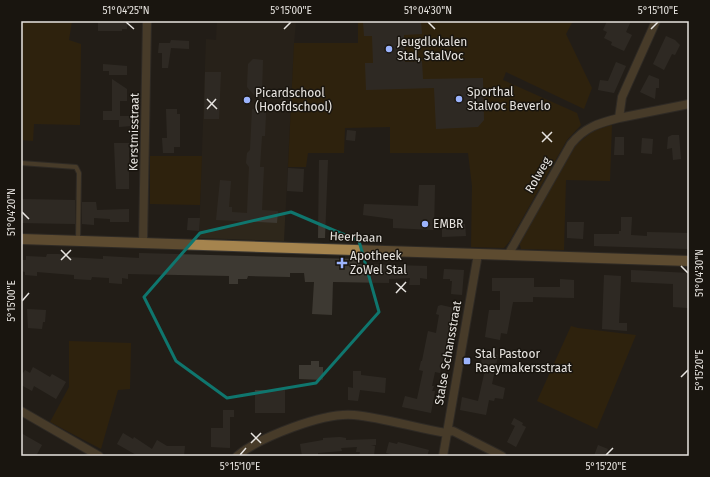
<svg xmlns="http://www.w3.org/2000/svg" width="710" height="477" font-family="'Fira Sans',sans-serif">
<style>
.built{fill:#2e271b}
.green{fill:#3d2800}
.building{fill:#3d3932}
.lines{fill:none;stroke-linecap:round;stroke-linejoin:round}
.lane-casing{stroke:#3e3a34;stroke-width:6}
.street-casing{stroke:#3e3a34;stroke-width:10}
.secondary-casing{stroke:#3e3a34;stroke-width:12}
.lane{stroke:#74603f;stroke-width:4}
.street{stroke:#74603f;stroke-width:8}
.secondary{stroke:#a5844e;stroke-width:10}
.marked{fill:none;stroke:#0f766e;stroke-width:3;stroke-linejoin:round}
.ticks{fill:none;stroke:#e7e4e0;stroke-width:1.5}
.poi-dot{fill:#9cb4fd;stroke:#19150f;stroke-width:1.5}
.labels{text-anchor:middle;dominant-baseline:central;stroke-width:3;stroke-linejoin:round;paint-order:stroke}
.poi-label{font-size:12px;fill:#e7e4e0;stroke:#19150f;text-anchor:start}
.street-label{font-size:12px;fill:#e7e4e0;stroke:#19150f}
.neatline{fill:none;stroke:#e7e4e0;stroke-width:1.5}
.ticks-label{font-size:10px;text-anchor:middle;fill:#e7e4e0}
</style>
<rect width="100%" height="100%" fill="#221e18"/>
<path class="built" d="M 217,21 L 296,21 L 294,43 L 284,241 L 199,238 L 206,39 L 216,40 Z"/>
<path class="green" d="M 21,21 L 72,21 L 69,40 L 81,44 L 80,125 L 34,124 L 33,141 L 21,140 Z
M 358,21 L 573,21 L 566,34 L 592,88 L 584,109 L 506,72 L 503,80 L 577,113 L 581,125 L 567,140 L 509,242 L 504,248 L 471,247 L 472,186 L 468,153 L 390,153 L 390,127 L 345,128 L 344,153 L 308,153 L 306,167 L 288,167 L 294,43 L 358,43 Z
M 612,124 L 610,181 L 566,180 L 564,250 L 521,249 L 519,241 L 576,145 L 593,131 Z
M 150,156 L 202,156 L 200,205 L 150,204 Z
M 571,326 L 578,328 L 636,335 L 597,429 L 537,401 Z
M 69,341 L 131,343 L 130,389 L 118,390 L 101,449 L 50,422 L 69,387 Z"/>
<path class="building" d="M 127,21 L 127,29 L 122,29 L 122,31 L 98,31 L 98,22 Z
M 363,21 L 421,21 L 422,34 L 404,35 L 405,62 L 422,61 L 423,79 L 483,78 L 484,120 L 478,127 L 436,129 L 434,88 L 366,90 L 365,63 L 373,63 L 372,36 L 364,36 Z
M 607,21 L 631,21 L 626,32 L 632,35 L 624,51 L 611,45 L 612,42 L 604,38 L 607,32 L 603,30 Z
M 666,36 L 675,40 L 680,45 L 675,55 L 672,54 L 664,70 L 653,64 Z
M 171,40 L 189,41 L 189,49 L 171,48 L 168,68 L 162,68 L 162,53 L 158,53 L 159,43 L 170,43 Z
M 253,59 L 263,60 L 262,92 L 260,92 L 259,101 L 247,87 L 248,64 Z
M 616,62 L 626,66 L 614,93 L 598,90 L 600,80 L 608,81 Z
M 103,64 L 127,66 L 127,75 L 109,75 L 109,71 L 103,71 Z
M 205,72 L 221,72 L 219,119 L 204,119 Z
M 649,75 L 659,79 L 659,88 L 656,88 L 655,99 L 640,92 Z
M 112,79 L 127,89 L 127,101 L 120,101 L 120,116 L 131,116 L 131,126 L 119,127 L 119,120 L 103,120 L 103,111 L 112,111 Z
M 166,109 L 177,109 L 177,114 L 180,114 L 180,147 L 174,147 L 174,153 L 163,153 L 162,138 L 167,138 Z
M 252,109 L 265,110 L 264,113 L 266,113 L 265,136 L 262,136 L 260,167 L 264,167 L 262,210 L 278,211 L 277,223 L 216,220 L 220,180 L 231,181 L 229,207 L 232,207 L 232,212 L 247,213 L 249,167 L 246,163 L 247,153 L 250,150 Z
M 347,130 L 356,131 L 355,141 L 346,140 Z
M 672,135 L 679,135 L 681,159 L 673,160 L 672,148 L 667,149 L 668,137 Z
M 615,137 L 624,137 L 624,155 L 614,155 Z
M 642,138 L 653,139 L 652,154 L 641,153 Z
M 114,143 L 129,143 L 129,189 L 116,189 Z
M 319,160 L 328,160 L 325,238 L 318,238 Z
M 288,168 L 304,169 L 303,192 L 287,191 Z
M 419,185 L 435,185 L 434,230 L 393,228 L 393,219 L 363,215 L 364,204 L 418,206 Z
M 21,199 L 75,200 L 75,224 L 21,223 Z
M 82,202 L 96,202 L 97,210 L 129,209 L 129,222 L 110,222 L 110,219 L 94,218 L 94,225 L 82,224 Z
M 621,217 L 632,217 L 631,235 L 647,236 L 647,232 L 689,233 L 689,249 L 594,246 L 594,234 L 619,234 L 619,231 L 621,231 Z
M 188,218 L 200,218 L 199,231 L 187,230 Z
M 567,222 L 584,222 L 583,239 L 567,238 Z
M 442,224 L 465,224 L 466,236 L 442,237 Z
M 139,253 L 355,259 L 359,264 L 427,266 L 427,279 L 420,278 L 420,285 L 409,285 L 410,278 L 389,279 L 389,283 L 333,282 L 332,315 L 312,314 L 314,282 L 305,282 L 304,273 L 290,273 L 290,277 L 248,276 L 247,279 L 238,279 L 238,284 L 229,284 L 229,276 L 128,274 L 128,279 L 122,278 L 122,284 L 109,283 L 109,278 L 92,277 L 91,280 L 74,279 L 74,275 L 37,272 L 37,276 L 25,275 L 25,272 L 21,271 L 21,260 L 26,260 L 26,256 L 46,257 L 47,254 L 58,254 L 67,255 L 67,257 L 103,259 L 103,256 L 139,258 Z
M 444,269 L 464,270 L 462,295 L 451,294 L 452,281 L 450,281 L 450,279 L 443,279 Z
M 631,270 L 689,273 L 688,308 L 673,307 L 673,284 L 631,282 Z
M 604,275 L 621,276 L 619,323 L 627,323 L 627,331 L 602,329 Z
M 492,278 L 534,278 L 534,287 L 560,287 L 560,279 L 574,280 L 574,298 L 533,297 L 533,302 L 513,302 L 507,334 L 501,333 L 500,340 L 485,337 L 489,310 L 500,310 L 500,291 L 492,291 Z
M 441,305 L 454,308 L 440,373 L 435,372 L 432,386 L 434,386 L 432,391 L 435,391 L 431,413 L 402,407 L 405,396 L 417,399 L 423,371 L 419,370 L 421,361 L 422,361 L 428,331 L 436,333 L 439,315 L 436,314 L 438,306 Z
M 27,309 L 46,310 L 45,322 L 43,322 L 42,329 L 28,328 Z
M 483,352 L 498,355 L 492,384 L 505,388 L 503,399 L 495,398 L 494,401 L 489,400 L 486,415 L 460,410 L 462,397 L 478,401 L 485,370 L 480,369 Z
M 311,361 L 319,361 L 319,367 L 323,367 L 323,380 L 299,379 L 299,365 L 311,365 Z
M 33,367 L 50,377 L 52,374 L 66,382 L 56,399 L 34,386 L 32,391 L 21,385 L 21,376 L 25,370 L 30,373 Z
M 353,371 L 361,371 L 361,375 L 386,378 L 385,393 L 360,390 L 358,401 L 348,400 L 348,387 L 353,388 Z
M 255,390 L 285,390 L 285,413 L 255,413 Z
M 223,410 L 234,410 L 234,417 L 230,417 L 230,448 L 211,447 L 211,428 L 223,428 Z
M 514,418 L 523,423 L 522,425 L 526,427 L 516,447 L 507,442 L 515,426 L 511,424 Z
M 21,433 L 42,445 L 36,456 L 26,456 L 21,453 Z
M 123,433 L 133,439 L 134,437 L 152,449 L 157,440 L 167,446 L 185,446 L 184,456 L 138,456 L 117,444 Z
M 340,437 L 346,438 L 346,440 L 376,439 L 376,445 L 371,445 L 375,446 L 374,456 L 359,456 L 360,452 L 356,452 L 357,447 L 341,448 L 342,451 L 318,453 L 318,456 L 302,456 L 300,444 L 323,440 L 323,438 Z
M 389,442 L 397,444 L 398,442 L 429,450 L 427,456 L 396,456 L 386,453 Z
M 598,445 L 608,449 L 605,456 L 594,456 Z"/>
<g class="lines">
<defs>
<path id="lane" d="M 21,163 L 76,167 L 79,173 L 78,240"/>
<path id="street" d="M 619,118 L 689,104
M 143,243 L 147,21
M 508,255 L 571,144 C 585,127 599,123 619,118 L 622,97 L 656,21
M 21,411 L 99,456
M 237,456 C 260,437 324,412 354,415 C 385,418 415,428 446,433 L 453,431 L 502,456
M 443,456 L 478,254"/>
<path id="secondary" d="M 21,239 L 689,261"/>
</defs>
<use href="#lane" class="lane-casing"/>
<use href="#street" class="street-casing"/>
<use href="#secondary" class="secondary-casing"/>
<use href="#lane" class="lane"/>
<use href="#street" class="street"/>
<use href="#secondary" class="secondary"/>
</g>
<path d="M0 0H710V477H0ZM 291,212 L 359,241 L 379,312 L 316,383 L 227,398 L 176,361 L 144,297 L 200,233 Z" fill="#221e18" fill-opacity=".55" fill-rule="evenodd"/>
<path class="marked" d="M 291,212 L 359,241 L 379,312 L 316,383 L 227,398 L 176,361 L 144,297 L 200,233 Z"/>
<path class="ticks" d="M 126,22 L 134,29M 428,22 L 435,29M 284,29 L 291,22M 651,29 L 658,22M 207,99 L 217,109M 207,109 L 216,99M 542,132 L 552,142M 542,142 L 552,132M 22,212 L 29,219M 61,250 L 71,260M 61,260 L 71,250M 681,266 L 688,273M 396,283 L 406,292M 396,293 L 406,282M 22,301 L 29,293M 681,377 L 688,370M 251,433 L 261,443M 251,443 L 261,433M 240,455 L 246,448M 606,455 L 613,448"/>
<g class="poi-dot">
<circle cx="389" cy="49" r="4"/>
<circle cx="459" cy="99" r="4"/>
<circle cx="247" cy="100" r="4"/>
<circle cx="425" cy="224" r="4"/>
<path d="M340 257h4v4h4v4h-4v4h-4v-4h-4v-4h4z"/>
<rect x="463" y="357" width="8" height="8" rx="2"/>
</g>
<g class="labels">
<g class="poi-label">
<text x="397" y="42">Jeugdlokalen<tspan x="397" dy="14">Stal, StalVoc</tspan></text>
<text x="467" y="92">Sporthal<tspan x="467" dy="14">Stalvoc Beverlo</tspan></text>
<text x="255" y="93">Picardschool<tspan x="255" dy="14">(Hoofdschool)</tspan></text>
<text x="433" y="224">EMBR</text>
<text x="350" y="256">Apotheek<tspan x="350" dy="14">ZoWel Stal</tspan></text>
<text x="475" y="354">Stal Pastoor<tspan x="475" dy="14">Raeymakersstraat</tspan></text>
</g>
<g class="street-label">
<text transform="translate(134 132) rotate(-89)">Kerstmisstraat</text>
<text transform="translate(538 175) rotate(-60)">Rolweg</text>
<text transform="translate(356 237) rotate(2)">Heerbaan</text>
<text transform="translate(448 353) rotate(-80)">Stalse Schansstraat</text>
</g>
</g>
<rect width="710" height="477" fill="none" stroke="#19150f" stroke-width="44"/>
<rect x="22" y="22" width="666" height="433" class="neatline"/>
<g class="ticks-label">
<text x="126" y="14">51°04'25"N</text>
<text x="291" y="14">5°15'00"E</text>
<text x="428" y="14">51°04'30"N</text>
<text x="658" y="14">5°15'10"E</text>
<text transform="translate(11 212) rotate(-90)" y="4">51°04'20"N</text>
<text transform="translate(699 273) rotate(-90)" y="4">51°04'30"N</text>
<text transform="translate(11 301) rotate(-90)" y="4">5°15'00"E</text>
<text transform="translate(699 370) rotate(-90)" y="4">5°15'20"E</text>
<text x="240" y="470">5°15'10"E</text>
<text x="606" y="470">5°15'20"E</text>
</g>
</svg>
